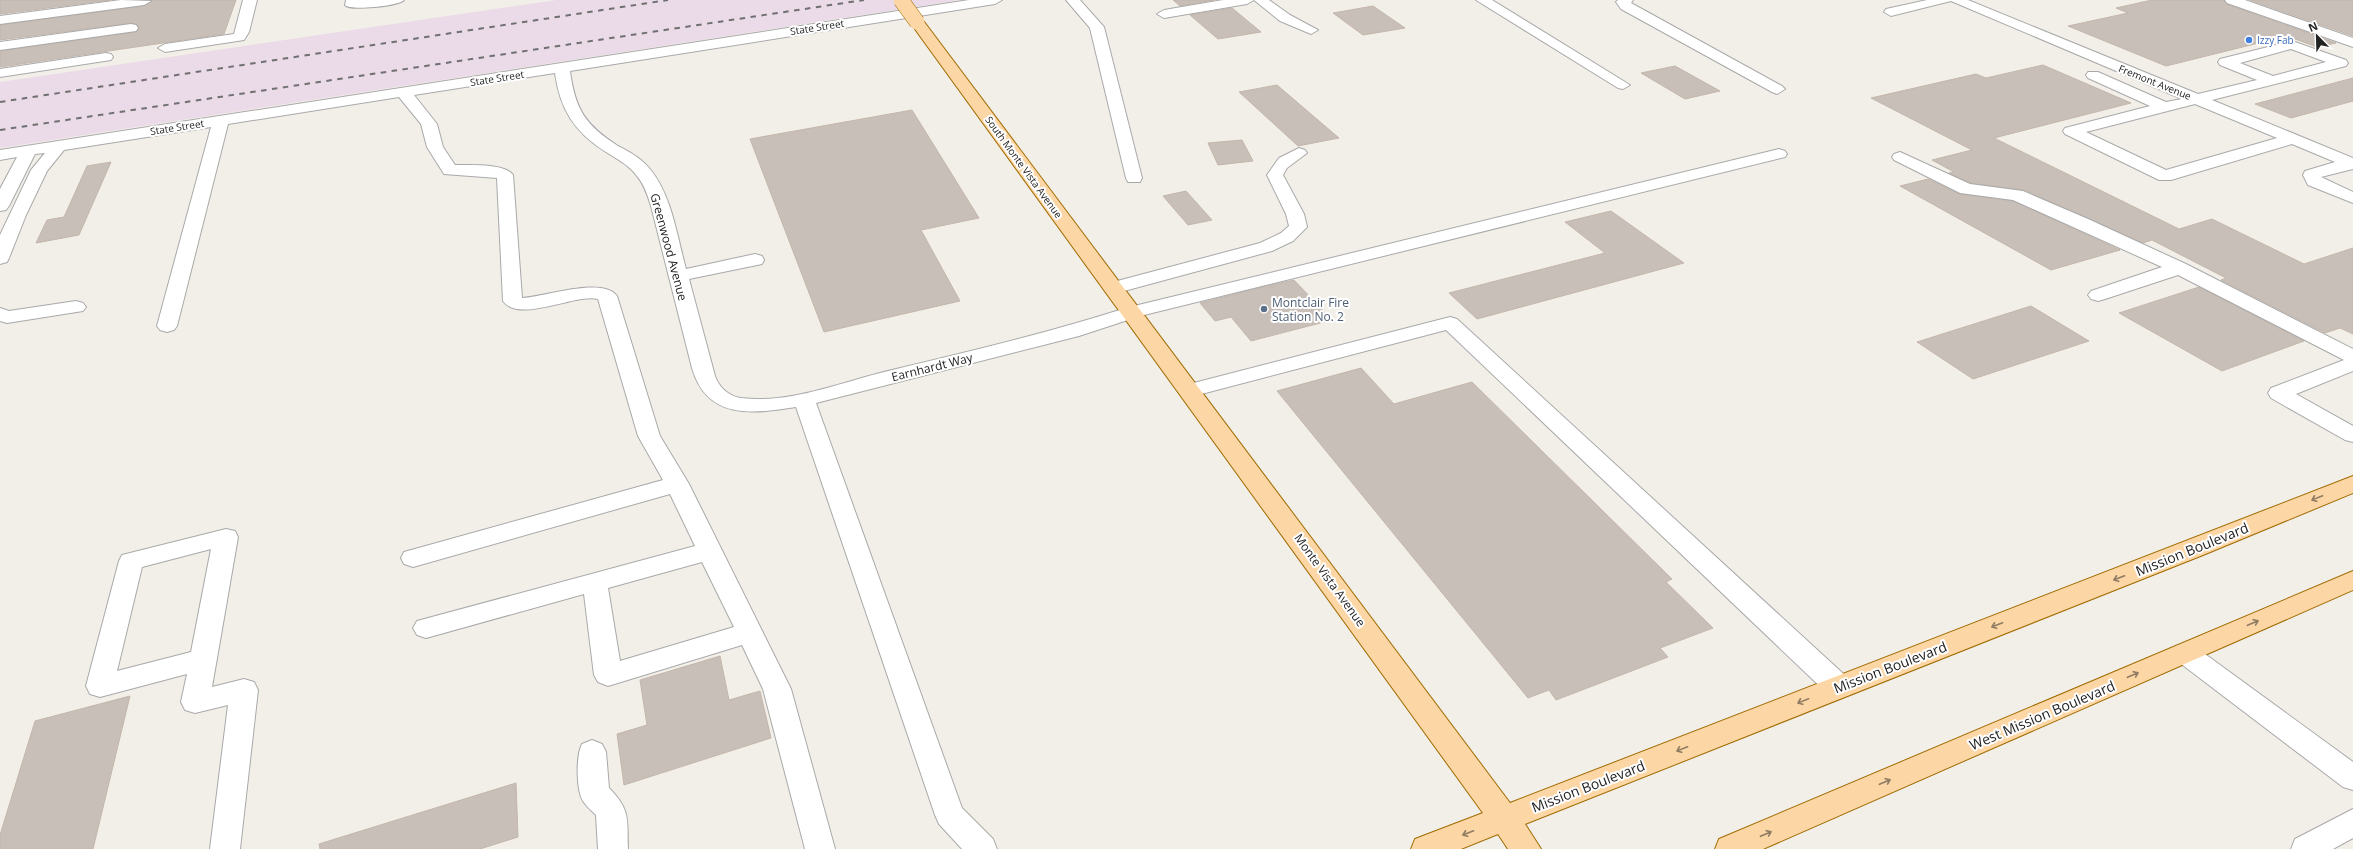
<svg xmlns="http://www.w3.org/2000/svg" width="2353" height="849" font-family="'Open Sans',sans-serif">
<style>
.industrial{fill:#ebdbe8}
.building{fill:#c7bfb8;stroke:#c4b6ab}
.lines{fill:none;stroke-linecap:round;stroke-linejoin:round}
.minor-casing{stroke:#a9a9a9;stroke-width:2}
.major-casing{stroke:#a06b00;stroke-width:2}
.minor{fill:#fff;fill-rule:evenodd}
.major{fill:#fcd6a4;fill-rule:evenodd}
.rail{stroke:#707070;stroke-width:2;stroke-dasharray:5.5 5.5;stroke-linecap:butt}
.major-bridge-casing{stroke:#a06b00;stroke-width:16;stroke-linecap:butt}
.major-bridge{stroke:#fcd6a4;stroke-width:15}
.oneway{stroke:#8f7c63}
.shop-dot{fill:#3f7fe0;stroke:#fff;stroke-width:1.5}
.service-dot{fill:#5c6f8a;stroke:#fff;stroke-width:1.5}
.labels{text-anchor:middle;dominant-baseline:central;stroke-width:4;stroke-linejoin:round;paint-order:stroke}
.far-street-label{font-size:10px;fill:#222;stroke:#fff}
.far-shop-label{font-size:10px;fill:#366cbe;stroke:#fff;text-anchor:start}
.street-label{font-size:12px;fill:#222;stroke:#fff}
.service-label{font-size:12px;fill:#4e5e75;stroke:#fff;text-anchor:start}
.near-street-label{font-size:14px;fill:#222;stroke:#fff}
</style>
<rect width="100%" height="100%" fill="#f2efe9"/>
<path class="industrial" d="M 556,0 L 960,0 L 0,148 L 0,82 Z"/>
<path class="building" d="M 0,0 L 110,0 L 0,14 Z
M 152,0 L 236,0 L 224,34 L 0,67 L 0,51 L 136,32 L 139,29 L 137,24 L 131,23 L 0,40 L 0,25 L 144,6 Z
M 1173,0 L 1214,0 L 1180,6 Z
M 2152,0 L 2224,0 L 2227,4 L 2336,43 L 2317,47 L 2287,36 L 2166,66 L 2068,26 L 2128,13 L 2116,8 Z
M 2250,0 L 2353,0 L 2353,36 Z
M 1373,6 L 1405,28 L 1363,35 L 1333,13 Z
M 1232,8 L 1261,32 L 1218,39 L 1190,15 Z
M 2043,65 L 2131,103 L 1994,138 L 2179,229 L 2212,219 L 2304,264 L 2353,248 L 2353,334 L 2340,328 L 2325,333 L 2221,280 L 2226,278 L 2152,240 L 2143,243 L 2024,190 L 1970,183 L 1949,173 L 1954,172 L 1932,160 L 1972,150 L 1871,98 L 1976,74 L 1986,78 Z
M 1675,66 L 1720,91 L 1685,99 L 1641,73 Z
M 2353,78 L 2353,101 L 2291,118 L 2255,104 Z
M 1277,85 L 1339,138 L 1298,146 L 1239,92 Z
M 912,110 L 979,218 L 921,230 L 960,301 L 824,332 L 750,139 Z
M 1242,140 L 1253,161 L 1218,165 L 1208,143 Z
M 111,162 L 79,235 L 36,243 L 47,220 L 64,217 L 87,166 Z
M 1928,179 L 1960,194 L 2013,201 L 2120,250 L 2051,270 L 1900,186 Z
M 1186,191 L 1212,220 L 1188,225 L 1163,196 Z
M 1611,211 L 1684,263 L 1477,319 L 1449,293 L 1605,253 L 1565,222 Z
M 1294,280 L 1332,320 L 1251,341 L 1231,317 L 1215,321 L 1200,303 L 1270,285 L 1273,288 L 1271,285 Z
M 2199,287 L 2304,341 L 2222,371 L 2119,313 Z
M 2031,306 L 2089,341 L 1973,379 L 1917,342 Z
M 1361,368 L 1394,404 L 1472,382 L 1672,579 L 1666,582 L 1713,628 L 1660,648 L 1668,657 L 1556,700 L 1549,690 L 1528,698 L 1277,391 Z
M 720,656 L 729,700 L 760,691 L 771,738 L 624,785 L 617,734 L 647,725 L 640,680 Z
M 130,696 L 93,849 L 0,849 L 0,835 L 35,721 Z
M 516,783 L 518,837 L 480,849 L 320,849 L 319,844 Z"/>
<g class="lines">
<defs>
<path id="minor" d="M 121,0 L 151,1 L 144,5 L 0,24 L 0,16 Z
M 243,0 L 257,0 L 249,32 L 244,40 L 165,52 L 158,48 L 165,44 L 234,34 Z
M 346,0 L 404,0 C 399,6 350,11 345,5 Z
M 969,0 L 1002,0 L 995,4 L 570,71 C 575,109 585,125 618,146 C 630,152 642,159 650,169 C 672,196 677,236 686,269 L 755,254 L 762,256 L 764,260 L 762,264 L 689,279 L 715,376 C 719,387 728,396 741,398 C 787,404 837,384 880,373 C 963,353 1045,334 1126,308 L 1779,149 L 1785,151 L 1787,154 L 1785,157 L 1140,316 L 1079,336 L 816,403 L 962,808 L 993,839 L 997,849 L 962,849 L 939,824 L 935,815 L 796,407 C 752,414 707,420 692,368 L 651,206 C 648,196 644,184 637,176 C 629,165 617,159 606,152 C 574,132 560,109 555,73 L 414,95 L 437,124 L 443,147 L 455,165 C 469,165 505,163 513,175 L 522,298 C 544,297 603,276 617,296 L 660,436 L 689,484 L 791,689 L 835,849 L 805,849 L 763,689 L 742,645 L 608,686 L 598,682 L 594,675 L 584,594 L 426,638 L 417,635 L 413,628 L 417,621 L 695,546 L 670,494 L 413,567 L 404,564 L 401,558 L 404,552 L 663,480 L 638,436 L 598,299 C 576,293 519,324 503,301 L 497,178 L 444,174 L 427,147 L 421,124 L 399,97 L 228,124 L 177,326 L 174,330 L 167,332 L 160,330 L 157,326 L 211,127 L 64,150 L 47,171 L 26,215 L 9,258 L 7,262 L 0,264 L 0,235 L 31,170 L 45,153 L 35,154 L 9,206 L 6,210 L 0,211 L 0,189 L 17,157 L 0,160 L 0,150 ZM 702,562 L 734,627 L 620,661 L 608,588 Z
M 1066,0 L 1080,0 L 1104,27 L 1142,178 L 1140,182 L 1128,182 L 1126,178 L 1090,28 Z
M 1223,0 L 1254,0 L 1247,4 L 1164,18 L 1157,14 L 1164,10 Z
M 1254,0 L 1269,0 L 1290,15 L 1318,30 L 1311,34 L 1280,21 Z
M 1476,0 L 1492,0 L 1630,85 L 1623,89 L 1618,88 Z
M 1618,0 L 1633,0 L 1631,3 L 1782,86 L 1785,89 L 1777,94 L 1772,92 L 1621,9 L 1616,2 Z
M 1927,0 L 1968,0 L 2198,94 L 2257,80 L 2220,65 L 2218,62 L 2220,59 L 2292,41 L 2346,60 L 2348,63 L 2346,66 L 2212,100 L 2353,158 L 2353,169 L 2321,177 L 2353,192 L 2353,203 L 2308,185 L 2303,175 L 2305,171 L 2335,162 L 2292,144 L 2171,180 L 2159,180 L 2065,134 L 2063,131 L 2065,128 L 2150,106 L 2088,78 L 2086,75 L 2088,72 L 2098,72 L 2166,102 L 2182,99 L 1951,1 L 1891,16 L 1884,12 L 1886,9 ZM 2291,49 L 2326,62 L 2273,76 L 2240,63 ZM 2195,104 L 2277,138 L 2166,170 L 2086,132 Z
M 2225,0 L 2245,0 L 2353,38 L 2353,47 L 2227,3 Z
M 131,24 L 136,25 L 138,28 L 136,31 L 0,50 L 0,42 Z
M 106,53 L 111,54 L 113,57 L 111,60 L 0,77 L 0,69 Z
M 1299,148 L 1305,150 L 1307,153 L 1287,168 L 1283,175 L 1304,214 L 1307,227 L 1293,241 L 1272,251 L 1113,294 L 1106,292 L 1103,288 L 1106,284 L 1260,243 L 1281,233 L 1289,226 L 1286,214 L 1267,175 L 1279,158 Z
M 1900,152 L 1970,184 L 2023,191 L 2088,219 L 2186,264 L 2353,349 L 2353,371 L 2296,394 L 2353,426 L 2353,442 L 2345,440 L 2271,398 L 2268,393 L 2271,388 L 2344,360 L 2178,275 L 2105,299 L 2098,301 L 2091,299 L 2088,295 L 2091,291 L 2162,267 L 2013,200 L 1960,193 L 1894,160 L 1892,157 L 1894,154 Z
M 76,301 L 83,303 L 86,307 L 83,311 L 7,323 L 0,321 L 0,308 L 9,311 Z
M 1450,317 L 1457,319 L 1849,679 L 1853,687 L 1849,695 L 1839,698 L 1829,695 L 1446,330 L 1190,397 L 1182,396 L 1179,391 L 1182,386 Z
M 226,529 L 235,531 L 238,537 L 212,687 L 244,679 L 254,682 L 258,690 L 240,849 L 210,849 L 228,705 L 195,713 L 185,710 L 181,702 L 187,674 L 100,697 L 90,694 L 86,686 L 119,561 L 122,555 ZM 211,549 L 191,652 L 117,671 L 142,567 Z
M 2185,643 L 2194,646 L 2353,762 L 2353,790 L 2343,787 L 2176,660 L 2172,653 L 2176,646 Z
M 592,740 L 602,744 L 606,752 L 609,788 C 631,810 627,820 628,849 L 598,849 L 596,815 C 592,811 586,806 583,801 C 576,790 576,755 582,744 Z
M 2353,809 L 2353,838 L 2333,849 L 2291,849 L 2295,839 Z"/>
<path id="major" d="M 917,18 L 922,19 L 1510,803 L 2353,476 L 2353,493 L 2203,555 L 1525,824 L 1541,849 L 1508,849 L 1498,834 L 1461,849 L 1411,849 L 1415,839 L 1483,813 L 912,25 L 910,22 L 912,19 Z
M 2353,571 L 2353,590 L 1763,849 L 1715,849 L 1719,839 Z"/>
</defs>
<use href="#minor" class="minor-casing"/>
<use href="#major" class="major-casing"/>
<use href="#minor" class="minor"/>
<use href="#major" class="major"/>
<path class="rail" d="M 0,102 L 668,0
M 0,130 L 864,0"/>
<defs>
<path id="major-bridge" d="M 901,0 L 917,22"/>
</defs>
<use href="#major-bridge" class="major-bridge-casing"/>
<use href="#major-bridge" class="major-bridge"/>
</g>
<defs><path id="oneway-shaft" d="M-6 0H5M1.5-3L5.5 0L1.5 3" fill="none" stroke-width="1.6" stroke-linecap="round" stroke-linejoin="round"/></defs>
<g class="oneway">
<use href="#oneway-shaft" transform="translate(2317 498) rotate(158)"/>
<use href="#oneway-shaft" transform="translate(2119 578) rotate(159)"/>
<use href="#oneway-shaft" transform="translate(2253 623) rotate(-23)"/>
<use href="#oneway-shaft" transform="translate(1997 625) rotate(159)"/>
<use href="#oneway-shaft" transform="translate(2133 675) rotate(-23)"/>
<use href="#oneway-shaft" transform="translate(1803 701) rotate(158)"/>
<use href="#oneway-shaft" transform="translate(1682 749) rotate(158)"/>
<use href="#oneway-shaft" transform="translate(1885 782) rotate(-23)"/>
<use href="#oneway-shaft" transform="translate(1468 833) rotate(159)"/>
<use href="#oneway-shaft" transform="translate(1766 834) rotate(-23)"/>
</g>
<circle class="shop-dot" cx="2249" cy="40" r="4"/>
<circle class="service-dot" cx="1264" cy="309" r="4"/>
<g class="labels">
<g class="far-street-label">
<text transform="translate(817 27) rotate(-9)">State Street</text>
<text transform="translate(497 78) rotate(-9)">State Street</text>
<text transform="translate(2155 82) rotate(22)">Fremont Avenue</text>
<text transform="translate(177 127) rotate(-9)">State Street</text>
<text transform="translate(1024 167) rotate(54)">South Monte Vista Avenue</text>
</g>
<g class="far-shop-label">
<text x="2257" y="40">Izzy Fab</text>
</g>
<g class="street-label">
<text transform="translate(669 247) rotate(75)">Greenwood Avenue</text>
<text transform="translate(932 367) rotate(-14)">Earnhardt Way</text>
<text transform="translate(1330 580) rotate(54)">Monte Vista Avenue</text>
</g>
<g class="service-label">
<text x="1272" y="302">Montclair Fire<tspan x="1272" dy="14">Station No. 2</tspan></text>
</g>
<g class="near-street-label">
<text transform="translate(2192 549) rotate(-22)">Mission Boulevard</text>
<text transform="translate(1890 667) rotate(-21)">Mission Boulevard</text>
<text transform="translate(2042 715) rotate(-23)">West Mission Boulevard</text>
<text transform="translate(1588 786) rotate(-21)">Mission Boulevard</text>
</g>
</g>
<g transform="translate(2317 36) rotate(337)" stroke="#ffffff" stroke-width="3" paint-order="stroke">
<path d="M0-3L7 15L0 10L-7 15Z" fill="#222222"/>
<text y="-6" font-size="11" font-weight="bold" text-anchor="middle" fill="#222222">N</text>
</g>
</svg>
